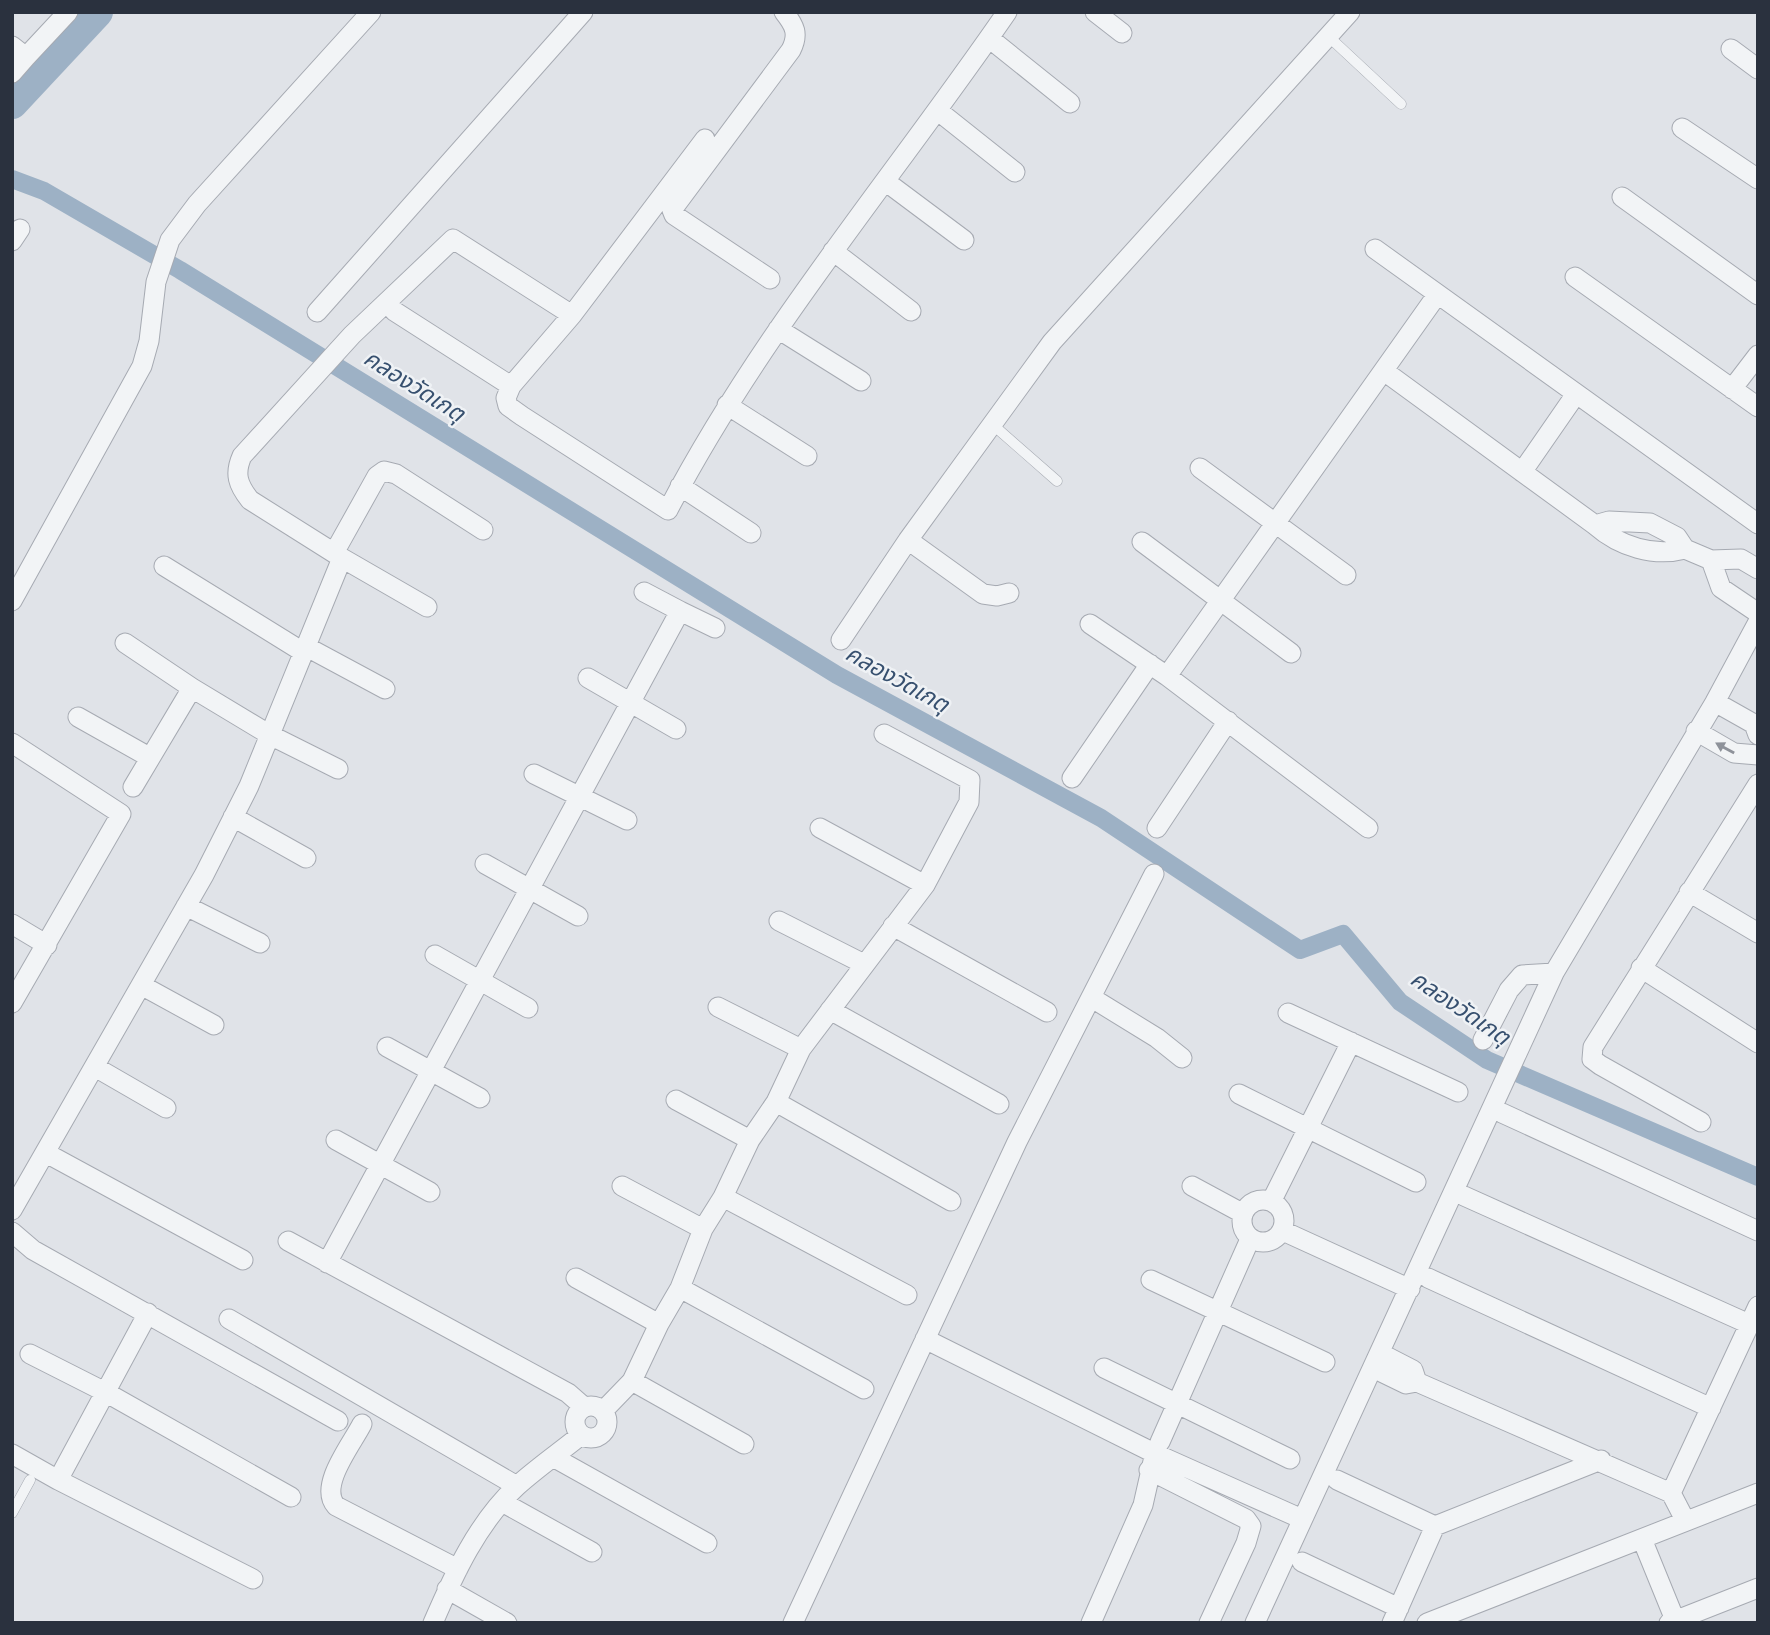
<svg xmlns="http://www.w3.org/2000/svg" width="1770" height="1635" font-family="Signika,'Noto Sans Thai',sans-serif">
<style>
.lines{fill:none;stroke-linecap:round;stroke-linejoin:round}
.canal{stroke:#9db1c5;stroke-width:18}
.river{stroke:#9db1c5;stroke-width:32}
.service-casing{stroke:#a6aab2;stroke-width:11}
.minor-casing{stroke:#a6aab2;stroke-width:21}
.service{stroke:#f2f4f6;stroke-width:10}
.minor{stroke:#f2f4f6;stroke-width:19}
.oneway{fill:#8e929a}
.labels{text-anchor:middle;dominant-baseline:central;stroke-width:5;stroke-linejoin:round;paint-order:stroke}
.water-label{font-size:23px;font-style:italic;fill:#37506f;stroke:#eff2f5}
</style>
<rect width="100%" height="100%" fill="#e0e3e8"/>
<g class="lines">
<path class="canal" d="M 12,179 L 44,191 L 180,270 L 837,675 L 1101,818 L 1300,950 L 1343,934 L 1400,1002 L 1487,1060 L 1758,1177"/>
<path class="river" d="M 12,103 L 97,12"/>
<defs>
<path id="service" d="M 1328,36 L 1401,104
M 992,424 L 1057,481
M 12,1513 L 30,1480"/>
<path id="minor" d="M 1095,12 L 1122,33
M 989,38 L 1070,103
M 12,46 L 26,57 L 12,73
M 1731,49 L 1758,69
M 26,57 L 68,12
M 937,110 L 1015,172
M 1682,128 L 1758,179
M 705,139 L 572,315 L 511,386 L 506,398 L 508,406 L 522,416 L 668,510 C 761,332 893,178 1007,12
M 885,181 L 964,240
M 1622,197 L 1758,295
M 12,241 L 20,229
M 1375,249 L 1758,524
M 833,251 L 911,311
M 1575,277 L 1758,407
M 770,279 L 674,215 L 672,210 L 791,50 C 799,34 795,26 784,12
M 394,311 L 511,386
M 317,312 L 583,12
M 778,329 L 861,381
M 1384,371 L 1595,525
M 1732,389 L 1758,355
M 727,405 L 807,456
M 1200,468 L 1346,575
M 1522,472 L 1576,394
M 680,486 L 751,533
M 908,540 L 983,594 L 997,596 L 1009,593
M 1142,542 L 1291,653
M 1685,549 C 1654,557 1620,547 1595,525 L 1609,521 L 1650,523 L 1677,537 L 1685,549 L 1711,560
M 334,553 L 377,476 L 384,471 L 396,474 L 483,530
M 342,558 L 427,607
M 164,566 L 303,652
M 1758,569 L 1741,559 L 1711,560 L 1721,588 L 1758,613
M 644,592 L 680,611
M 12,601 L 142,366 L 149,341 L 156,282 L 170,240 L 197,204 L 371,12
M 1090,624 L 1167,676 L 1368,828
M 841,640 L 908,540 L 1052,342 L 1350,12
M 125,643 L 192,688
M 305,646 L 385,689
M 1167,676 L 1437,295
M 588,678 L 676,729
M 1715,702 L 1754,724 L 1758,735
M 78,717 L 149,757
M 1696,731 L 1734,753 L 1758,755
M 884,734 L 970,780 L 969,802 L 925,885 L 801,1049 L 776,1102 L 750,1140 L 723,1197 L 907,1295
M 12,743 L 121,814 L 12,1003
M 534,774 L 627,820
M 1072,778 L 1150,664
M 133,787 L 192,688 L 270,735 L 338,769
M 233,817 L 306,858
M 820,828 L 925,885
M 1157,828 L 1228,721
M 485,864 L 578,916
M 1689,892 L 1758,933
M 186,906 L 260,943
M 779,921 L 862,963
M 12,924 L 47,945
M 893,926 L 1047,1012
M 435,955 L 528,1008
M 1641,968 L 1758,1043
M 141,985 L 214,1025
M 1092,998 L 1157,1038 L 1182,1058
M 718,1007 L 801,1049
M 830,1010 L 999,1104
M 1288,1013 L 1458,1092
M 1483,1040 L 1509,990 L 1522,975 L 1554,973
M 387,1047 L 480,1098
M 95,1067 L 166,1108
M 1239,1094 L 1416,1182
M 676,1100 L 750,1140
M 776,1102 L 951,1201
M 1502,1113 L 1758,1231
M 1701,1122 L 1600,1065 L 1592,1059 L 1593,1047 L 1758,784
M 336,1140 L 430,1192
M 46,1153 L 243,1260
M 622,1186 L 703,1229
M 1192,1186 L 1242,1213
M 1464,1196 L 1749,1324
M1242 1221a21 21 0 1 1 42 0a21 21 0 1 1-42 0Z
M 1272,1200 L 1351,1042
M 12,1210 L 204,875 L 249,786 L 342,558 L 250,500 C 238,485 234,474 242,456 L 352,335 L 453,239 L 572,315
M 1283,1231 L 1410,1289
M 12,1232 L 33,1250 L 338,1421
M 288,1241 L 568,1393 L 584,1407
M 327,1263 L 680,611 L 715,628
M 576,1278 L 659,1324
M 1428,1278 L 1711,1408
M 1151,1280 L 1325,1362
M 680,1288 L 864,1389
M 229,1319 L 517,1486
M 925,1339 L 1156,1454 L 1302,1519
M 1380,1353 L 1413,1370 L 1417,1382
M 30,1354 L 107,1393 L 291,1497
M 1104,1368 L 1290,1459
M 1373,1368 L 1406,1384 L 1417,1382 L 1671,1493 L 1685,1520
M 632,1381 L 744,1444
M575 1422a16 16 0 1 1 32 0a16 16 0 1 1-32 0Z
M 603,1411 L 632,1381 L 659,1324 L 680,1288 L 703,1229 L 723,1197
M 362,1424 C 352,1444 318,1486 336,1506 L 458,1569
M 1160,1442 L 1250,1239
M 12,1454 L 58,1480 L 148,1313
M 553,1457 L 707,1543
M 1149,1470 L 1246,1519 L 1251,1526 L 1246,1543 L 1209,1623
M 58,1480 L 253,1579
M 1337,1480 L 1435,1526 L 1601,1460
M 1671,1493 L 1758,1306
M 502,1502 L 592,1552
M 1642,1539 L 1675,1620
M 1302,1562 L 1399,1608
M 447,1589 L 507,1623
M 433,1623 C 454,1574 478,1522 517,1486 C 537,1468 560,1452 581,1435
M 793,1623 L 1017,1142 L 1154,874
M 1091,1623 L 1143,1505 L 1153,1461
M 1255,1623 L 1554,973 L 1715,702 L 1758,622
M 1392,1623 L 1435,1526
M 1427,1623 L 1758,1493
M 1669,1623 L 1758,1588"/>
</defs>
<use href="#service" class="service-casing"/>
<use href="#minor" class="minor-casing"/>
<use href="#service" class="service"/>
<use href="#minor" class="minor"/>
</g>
<defs><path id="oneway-solid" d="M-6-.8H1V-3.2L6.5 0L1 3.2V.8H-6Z" transform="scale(1.75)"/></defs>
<use class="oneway" href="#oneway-solid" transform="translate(1725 748) rotate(-151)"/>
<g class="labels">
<g class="water-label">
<text transform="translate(414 386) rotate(32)">คลองวัดเกตุ</text>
<text transform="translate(897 679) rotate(29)">คลองวัดเกตุ</text>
<text transform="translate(1460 1008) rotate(34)">คลองวัดเกตุ</text>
</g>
</g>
<rect width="1770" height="1635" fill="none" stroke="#2a313e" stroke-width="28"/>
</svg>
